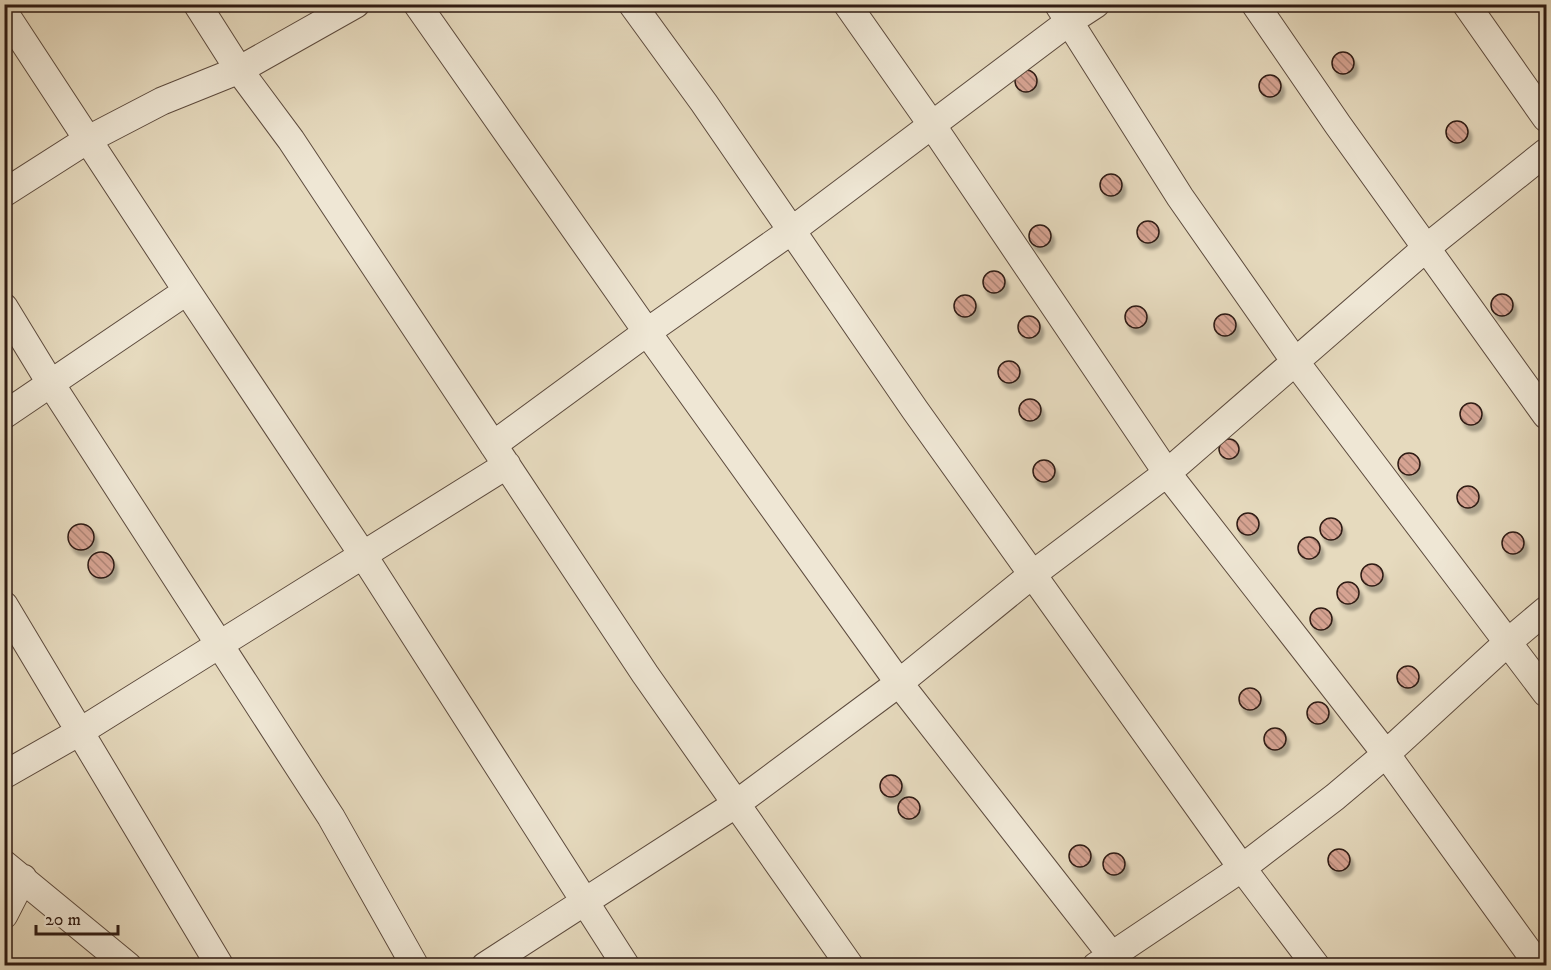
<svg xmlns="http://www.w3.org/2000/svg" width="1551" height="970" font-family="'IM FELL DW Pica',serif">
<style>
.building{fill:url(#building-back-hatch);stroke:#2f1b13;stroke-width:1.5;filter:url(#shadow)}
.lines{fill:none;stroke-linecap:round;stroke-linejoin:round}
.street-casing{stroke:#5d4b3e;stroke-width:29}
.street{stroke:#efe7d5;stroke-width:27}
</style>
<defs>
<pattern id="building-back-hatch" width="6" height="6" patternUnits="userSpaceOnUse" patternTransform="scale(1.5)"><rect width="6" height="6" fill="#d6a392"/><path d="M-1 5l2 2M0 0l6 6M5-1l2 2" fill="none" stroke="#ae8476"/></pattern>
<filter id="shadow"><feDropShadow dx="3.5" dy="6" stdDeviation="1.5" flood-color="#0004"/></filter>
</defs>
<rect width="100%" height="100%" fill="#e6dabe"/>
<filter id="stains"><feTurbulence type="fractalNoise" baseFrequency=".00333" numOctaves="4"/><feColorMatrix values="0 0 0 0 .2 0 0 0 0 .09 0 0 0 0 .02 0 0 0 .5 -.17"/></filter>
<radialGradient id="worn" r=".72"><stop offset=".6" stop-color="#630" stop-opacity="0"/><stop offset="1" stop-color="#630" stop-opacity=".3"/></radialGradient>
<path class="building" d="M1332 63a11 11 0 1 1 22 0a11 11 0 1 1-22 0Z
M1015 81a11 11 0 1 1 22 0a11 11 0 1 1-22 0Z
M1259 86a11 11 0 1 1 22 0a11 11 0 1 1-22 0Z
M1446 132a11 11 0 1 1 22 0a11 11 0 1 1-22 0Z
M1100 185a11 11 0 1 1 22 0a11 11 0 1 1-22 0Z
M1137 232a11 11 0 1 1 22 0a11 11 0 1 1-22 0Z
M1029 236a11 11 0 1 1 22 0a11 11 0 1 1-22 0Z
M983 282a11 11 0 1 1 22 0a11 11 0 1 1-22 0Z
M1491 305a11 11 0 1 1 22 0a11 11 0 1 1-22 0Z
M954 306a11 11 0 1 1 22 0a11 11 0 1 1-22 0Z
M1125 317a11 11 0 1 1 22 0a11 11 0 1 1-22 0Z
M1214 325a11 11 0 1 1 22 0a11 11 0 1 1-22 0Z
M1018 327a11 11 0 1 1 22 0a11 11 0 1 1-22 0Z
M998 372a11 11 0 1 1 22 0a11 11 0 1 1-22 0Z
M1019 410a11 11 0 1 1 22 0a11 11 0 1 1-22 0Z
M1460 414a11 11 0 1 1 22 0a11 11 0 1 1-22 0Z
M1219 449a10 10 0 1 1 20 0a10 10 0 1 1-20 0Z
M1398 464a11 11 0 1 1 22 0a11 11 0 1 1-22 0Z
M1033 471a11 11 0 1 1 22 0a11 11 0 1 1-22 0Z
M1457 497a11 11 0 1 1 22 0a11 11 0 1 1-22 0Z
M1237 524a11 11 0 1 1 22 0a11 11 0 1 1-22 0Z
M1320 529a11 11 0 1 1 22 0a11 11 0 1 1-22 0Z
M68 537a13 13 0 1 1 26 0a13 13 0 1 1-26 0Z
M1502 543a11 11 0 1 1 22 0a11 11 0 1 1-22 0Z
M1298 548a11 11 0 1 1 22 0a11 11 0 1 1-22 0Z
M88 565a13 13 0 1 1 26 0a13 13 0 1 1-26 0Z
M1361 575a11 11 0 1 1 22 0a11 11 0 1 1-22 0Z
M1337 593a11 11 0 1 1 22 0a11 11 0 1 1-22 0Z
M1310 619a11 11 0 1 1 22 0a11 11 0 1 1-22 0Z
M1397 677a11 11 0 1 1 22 0a11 11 0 1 1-22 0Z
M1239 699a11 11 0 1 1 22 0a11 11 0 1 1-22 0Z
M1307 713a11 11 0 1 1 22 0a11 11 0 1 1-22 0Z
M1264 739a11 11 0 1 1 22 0a11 11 0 1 1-22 0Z
M880 786a11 11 0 1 1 22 0a11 11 0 1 1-22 0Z
M898 808a11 11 0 1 1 22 0a11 11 0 1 1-22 0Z
M1069 856a11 11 0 1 1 22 0a11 11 0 1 1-22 0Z
M1328 860a11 11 0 1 1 22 0a11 11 0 1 1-22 0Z
M1103 864a11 11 0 1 1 22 0a11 11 0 1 1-22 0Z"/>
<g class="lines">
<defs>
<path id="street" d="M 197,4 L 239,70 L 291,140 L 645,674 L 850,966
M 417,4 L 647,332 L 899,683 L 1120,966
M 632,4 L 704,103 L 915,410 L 1242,868 L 1316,966
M 847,4 L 932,125 L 1167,473 L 1386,754 L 1539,966
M 1058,4 L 1180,197 L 1294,360 L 1546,693
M 1255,4 L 1338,125 L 1546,415
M 1466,4 L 1546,118
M 4,12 L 187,291 L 363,555 L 626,966
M 4,193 L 87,140 L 162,101 L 239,70 L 356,4
M 4,307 L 51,384 L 331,817 L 415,966
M 4,415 L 187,291
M 493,445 L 647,332 L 791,231 L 1070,21 L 1096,4
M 4,605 L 220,966
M 4,775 L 81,731 L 507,465
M 4,864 L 128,966
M 4,915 L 23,878
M 485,966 L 736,804 L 899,683 L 1033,574 L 1167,473 L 1426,248 L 1546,152
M 1096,966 L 1242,868 L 1335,797 L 1386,754 L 1508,642 L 1546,610"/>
</defs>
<use href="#street" class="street-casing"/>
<use href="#street" class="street"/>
</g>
<rect width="1551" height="970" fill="none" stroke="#e6dabe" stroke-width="24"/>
<rect x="6" y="6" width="1539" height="958" fill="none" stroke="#2f1b13" stroke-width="3"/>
<rect x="12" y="12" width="1527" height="946" fill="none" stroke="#2f1b13" stroke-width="1.5"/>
<path d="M36 925v9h82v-9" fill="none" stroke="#2f1b13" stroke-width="3"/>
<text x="45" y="925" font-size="18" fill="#2f1b13" stroke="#efe7d5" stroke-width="4.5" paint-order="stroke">20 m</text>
<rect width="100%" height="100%" filter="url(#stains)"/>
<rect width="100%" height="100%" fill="url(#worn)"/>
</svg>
